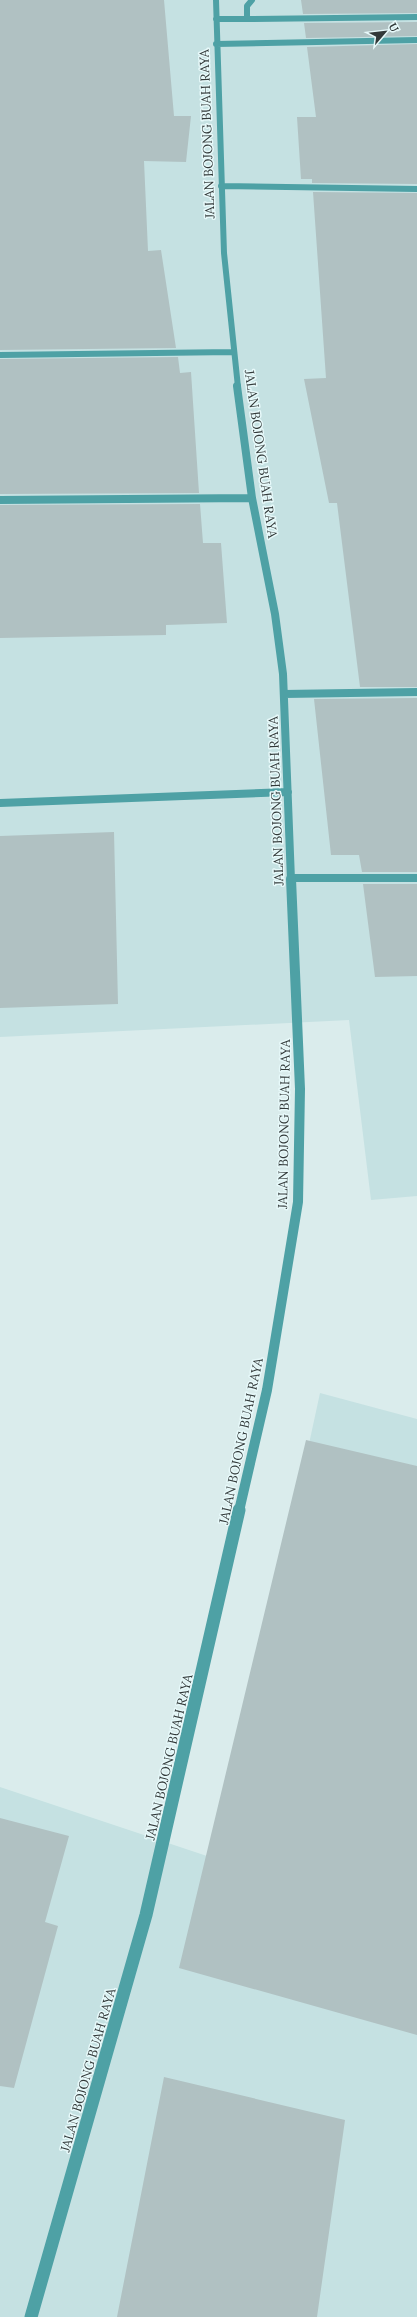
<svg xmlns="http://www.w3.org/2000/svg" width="417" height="2317" font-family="Lora,serif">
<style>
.built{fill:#c5e1e2}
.building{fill:#b0c1c2}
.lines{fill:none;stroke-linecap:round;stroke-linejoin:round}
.minor-far3{stroke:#4ea1a5;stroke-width:6}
.minor-far2{stroke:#4ea1a5;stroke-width:8}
.minor-far1{stroke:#4ea1a5;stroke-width:10}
.minor{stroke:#4ea1a5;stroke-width:13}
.labels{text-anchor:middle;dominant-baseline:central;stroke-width:3;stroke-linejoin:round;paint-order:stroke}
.street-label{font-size:13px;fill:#323939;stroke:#e7f9fa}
</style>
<rect width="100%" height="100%" fill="#daecec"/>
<path class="built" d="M 0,0 L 417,0 L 417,1196 L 371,1200 L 349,1020 L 0,1037 Z
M 320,1393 L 417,1419 L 417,2317 L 0,2317 L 0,1787 L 219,1860 Z"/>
<path class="building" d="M 0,0 L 164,0 L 174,116 L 191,116 L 186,162 L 144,161 L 148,251 L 161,250 L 176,348 L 0,350 Z
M 301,0 L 417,0 L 417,13 L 303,14 Z
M 417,22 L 417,36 L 306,38 L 304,23 Z
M 417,44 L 417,184 L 312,183 L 312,179 L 301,179 L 297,117 L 316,117 L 307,47 Z
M 313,192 L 417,193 L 417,687 L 360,687 L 337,503 L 329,503 L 304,379 L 326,378 Z
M 178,357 L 180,373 L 191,372 L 199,493 L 0,494 L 0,359 Z
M 200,504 L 203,543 L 221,543 L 227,623 L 166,625 L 166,635 L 0,638 L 0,505 Z
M 417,698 L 417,872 L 362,872 L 359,855 L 331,855 L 314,699 Z
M 114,832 L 118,1004 L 0,1008 L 0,836 Z
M 363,884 L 417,884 L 417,976 L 375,977 Z
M 306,1440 L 417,1466 L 417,2035 L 179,1968 Z
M 0,1818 L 69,1836 L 45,1922 L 58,1926 L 14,2088 L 0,2086 Z
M 164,2077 L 345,2120 L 317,2317 L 117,2317 Z"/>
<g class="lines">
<path class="minor-far3" d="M 216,0 L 224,253 L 238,387
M 216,19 L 247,19 L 247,6 L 252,0
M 247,19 L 417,17
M 216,44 L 417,40
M 221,186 L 417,189
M 0,355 L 233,352"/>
<path class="minor-far2" d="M 237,386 L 252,498 L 275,614 L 283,674 L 291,880
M 0,500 L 252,498
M 284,694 L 417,692
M 0,803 L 288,792
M 292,878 L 417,878"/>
<path class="minor-far1" d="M 239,1511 L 267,1390 L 298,1202 L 300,1089 L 291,879"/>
<path class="minor" d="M 31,2317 L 146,1915 L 239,1510"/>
</g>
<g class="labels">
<g class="street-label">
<text transform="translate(207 134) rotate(-92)">JALAN BOJONG BUAH RAYA</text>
<text transform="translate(261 454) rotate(82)">JALAN BOJONG BUAH RAYA</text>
<text transform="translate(276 801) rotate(-92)">JALAN BOJONG BUAH RAYA</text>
<text transform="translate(284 1124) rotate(-89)">JALAN BOJONG BUAH RAYA</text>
<text transform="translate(241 1441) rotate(-78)">JALAN BOJONG BUAH RAYA</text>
<text transform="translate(169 1757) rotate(-77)">JALAN BOJONG BUAH RAYA</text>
<text transform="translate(88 2070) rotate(-74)">JALAN BOJONG BUAH RAYA</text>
</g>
</g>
<g transform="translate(385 32) rotate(62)" stroke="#e7f9fa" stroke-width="3" paint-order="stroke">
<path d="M0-3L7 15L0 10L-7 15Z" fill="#323939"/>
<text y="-6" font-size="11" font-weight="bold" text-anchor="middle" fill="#323939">U</text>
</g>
</svg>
